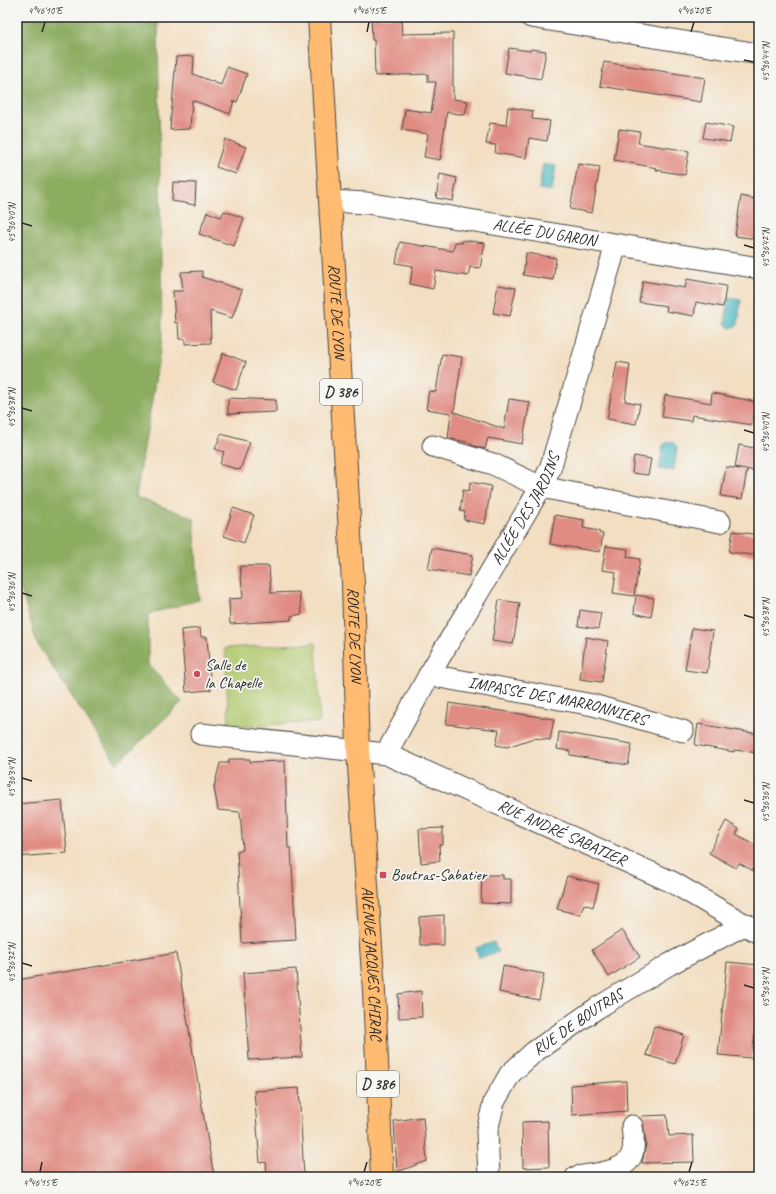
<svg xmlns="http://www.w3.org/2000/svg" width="776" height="1194" font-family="Caveat,sans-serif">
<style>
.green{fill:#b0c86e;stroke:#6e7a4c}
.forest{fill:#8cac61;stroke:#5c6c46}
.water{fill:#46b5be;stroke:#387074}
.building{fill:#e08c83}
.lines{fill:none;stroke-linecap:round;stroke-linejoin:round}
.minor-casing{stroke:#494642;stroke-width:23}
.primary-casing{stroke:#494642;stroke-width:24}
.minor{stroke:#fff;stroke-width:21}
.primary{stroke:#febb71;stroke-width:22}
.ticks{fill:none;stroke:#2b2b2b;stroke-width:1.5}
.poi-dot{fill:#d1495b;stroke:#f6f6f2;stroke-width:1.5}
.labels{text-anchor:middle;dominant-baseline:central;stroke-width:3.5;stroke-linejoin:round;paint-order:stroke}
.shield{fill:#f6f6f2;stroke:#686867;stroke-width:1}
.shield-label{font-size:15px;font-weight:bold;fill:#2b2b2b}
.street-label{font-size:16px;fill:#2b2b2b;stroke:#f6f6f2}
.poi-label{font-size:16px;fill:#2b2b2b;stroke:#f6f6f2;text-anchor:start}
.neatline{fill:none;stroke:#2b2b2b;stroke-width:1.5}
.ticks-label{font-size:10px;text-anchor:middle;fill:#2b2b2b}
</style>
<rect width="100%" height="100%" fill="#f6f6f2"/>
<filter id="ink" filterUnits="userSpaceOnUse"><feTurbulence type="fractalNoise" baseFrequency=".025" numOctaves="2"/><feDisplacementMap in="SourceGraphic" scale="8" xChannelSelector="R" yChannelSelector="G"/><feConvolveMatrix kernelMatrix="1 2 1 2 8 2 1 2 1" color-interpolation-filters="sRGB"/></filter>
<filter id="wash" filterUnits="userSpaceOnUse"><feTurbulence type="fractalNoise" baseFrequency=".012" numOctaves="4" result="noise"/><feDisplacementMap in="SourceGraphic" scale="16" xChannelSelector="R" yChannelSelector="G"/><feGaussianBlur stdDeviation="0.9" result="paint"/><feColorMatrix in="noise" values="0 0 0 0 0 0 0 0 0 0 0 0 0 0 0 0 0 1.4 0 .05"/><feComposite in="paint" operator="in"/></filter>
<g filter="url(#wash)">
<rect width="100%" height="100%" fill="#f3dec1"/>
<path class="green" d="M 316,643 L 320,722 L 229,727 L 225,648 Z"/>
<path class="forest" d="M 17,17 L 158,17 L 162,339 L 136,497 L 194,518 L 199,600 L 148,614 L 148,664 L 182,702 L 117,764 L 37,644 L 17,576 Z"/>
<path class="water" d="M 543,164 L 556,166 L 552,191 L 539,189 Z
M 728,298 L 741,300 L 738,325 L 730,328 L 725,324 Z
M 669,441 L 674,443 L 677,447 L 674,471 L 659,469 L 663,445 Z
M 494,942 L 498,952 L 479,958 L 476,948 Z"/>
<g id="blocks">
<path class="building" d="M 371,17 L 401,17 L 402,34 L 453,33 L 453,99 L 468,101 L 465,115 L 447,112 L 440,160 L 424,157 L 428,134 L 402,130 L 405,109 L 431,113 L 436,82 L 428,82 L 428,74 L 375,76 L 374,40 L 372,40 Z
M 509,48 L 530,51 L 531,49 L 546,51 L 541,79 L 505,73 Z
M 194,56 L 193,74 L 221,85 L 227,67 L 247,74 L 237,102 L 234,101 L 230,114 L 192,100 L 190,129 L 170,130 L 176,57 Z
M 604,62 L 705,78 L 701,102 L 600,86 Z
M 508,107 L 533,111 L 532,119 L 550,121 L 547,141 L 529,138 L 526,158 L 495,153 L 496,145 L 486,144 L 490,123 L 506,125 Z
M 706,122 L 733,127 L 730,142 L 703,138 Z
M 619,129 L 640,132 L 638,143 L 689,151 L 685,175 L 656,170 L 657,168 L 614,160 Z
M 225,139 L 246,147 L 236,174 L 216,167 Z
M 578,164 L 600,167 L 592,213 L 570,209 Z
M 440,174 L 457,178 L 453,201 L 436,198 Z
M 173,182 L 196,183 L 195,205 L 172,201 Z
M 741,196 L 759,200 L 759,218 L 756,239 L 735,236 Z
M 224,211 L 244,218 L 234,246 L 199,234 L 207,212 L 221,217 Z
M 463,240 L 485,243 L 480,268 L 470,267 L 468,276 L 436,271 L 433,289 L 410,284 L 413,266 L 396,263 L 400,242 L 453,251 L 455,242 L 462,243 Z
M 526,253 L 556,258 L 553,280 L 523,275 Z
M 202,271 L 202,277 L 242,290 L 232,318 L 210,311 L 211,343 L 185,344 L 185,339 L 179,339 L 178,323 L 175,323 L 173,291 L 183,291 L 181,272 Z
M 687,279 L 726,286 L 723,307 L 696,302 L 694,316 L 666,311 L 667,306 L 639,302 L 643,281 L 685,288 Z
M 498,285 L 516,288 L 510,316 L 493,313 Z
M 223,353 L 246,362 L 236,390 L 213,382 Z
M 442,354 L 462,357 L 454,412 L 504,429 L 509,399 L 530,402 L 522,444 L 488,438 L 485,449 L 471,445 L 471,443 L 448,438 L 451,413 L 426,409 L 429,391 L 436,392 Z
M 617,362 L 630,364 L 625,401 L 640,404 L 636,424 L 607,419 Z
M 712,393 L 757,402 L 752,425 L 692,415 L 691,421 L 662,417 L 665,395 L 711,403 Z
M 228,398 L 276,400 L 276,412 L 228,414 Z
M 221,434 L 250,442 L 240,470 L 220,464 L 224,452 L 215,449 Z
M 739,445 L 759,449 L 759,472 L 735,467 Z
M 634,456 L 651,459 L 648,475 L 632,473 Z
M 726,467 L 747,470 L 742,499 L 721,496 Z
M 470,482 L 491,486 L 485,524 L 464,520 L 465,512 L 460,511 L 463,490 L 469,491 Z
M 233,508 L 254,515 L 244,543 L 224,536 Z
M 555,515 L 584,520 L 583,528 L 599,531 L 599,533 L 603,534 L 600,552 L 550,544 Z
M 733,531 L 759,535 L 759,556 L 729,552 Z
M 606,546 L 628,549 L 627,557 L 640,559 L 634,596 L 613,593 L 616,572 L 602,570 Z
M 432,548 L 473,555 L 469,576 L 428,569 Z
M 240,566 L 269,566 L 271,593 L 299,592 L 302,614 L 291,616 L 291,620 L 230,624 L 229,599 L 243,598 Z
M 636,595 L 654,598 L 651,617 L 634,613 Z
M 499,600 L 520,603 L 513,644 L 492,641 Z
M 580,610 L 601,613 L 598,629 L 578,626 Z
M 200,628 L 201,637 L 207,637 L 211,690 L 186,692 L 181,630 Z
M 692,628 L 713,631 L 707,673 L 685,670 Z
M 586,637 L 608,641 L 602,682 L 580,679 Z
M 449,703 L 554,719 L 550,740 L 534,738 L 507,747 L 496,745 L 499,730 L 446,724 Z
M 698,724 L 759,734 L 759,753 L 734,750 L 734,752 L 695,745 Z
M 559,732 L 632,744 L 628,765 L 570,755 L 570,751 L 557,749 Z
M 229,759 L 250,759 L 250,762 L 285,761 L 288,848 L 291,848 L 296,940 L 242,943 L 237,851 L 243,850 L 240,812 L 218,810 L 214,787 L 220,763 L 229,763 Z
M 62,800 L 67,853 L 17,857 L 17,804 Z
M 726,821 L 739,829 L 736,834 L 759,847 L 759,874 L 739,863 L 736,868 L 709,853 Z
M 443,828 L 443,844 L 439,845 L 440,861 L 421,863 L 419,829 Z
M 482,875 L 503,875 L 503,879 L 511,879 L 511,904 L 481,903 Z
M 567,876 L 599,884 L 593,907 L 584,904 L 580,915 L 557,909 Z
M 444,915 L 444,945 L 420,945 L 419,917 Z
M 622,930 L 640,957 L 609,977 L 592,950 Z
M 176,953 L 214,1177 L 17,1177 L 17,980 Z
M 727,962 L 759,965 L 759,996 L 752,1058 L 718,1055 Z
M 503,966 L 544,974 L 539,1000 L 499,992 Z
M 296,969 L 302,1057 L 249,1060 L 243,973 Z
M 421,991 L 422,1017 L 399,1018 L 398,994 Z
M 654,1026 L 684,1035 L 675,1064 L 646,1055 Z
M 626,1081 L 627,1111 L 572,1115 L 571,1085 Z
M 299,1088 L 304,1177 L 267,1177 L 266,1162 L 260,1163 L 254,1091 Z
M 667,1115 L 669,1136 L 693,1135 L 694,1162 L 642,1163 L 646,1144 L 642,1116 Z
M 423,1117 L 427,1161 L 397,1172 L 394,1121 Z
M 548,1121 L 549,1167 L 523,1168 L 522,1122 Z"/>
</g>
</g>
<g filter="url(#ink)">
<use href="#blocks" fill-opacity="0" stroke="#494642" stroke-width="1"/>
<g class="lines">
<defs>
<g id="minor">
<path d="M 531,17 L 759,54"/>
<path id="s1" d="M 330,201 L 367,203 L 759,268"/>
<path d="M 433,446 L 493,464 L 541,487 L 720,522"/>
<path id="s2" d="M 429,675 L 593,705 L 683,731"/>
<path id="s3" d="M 201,734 L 386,754 L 672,882 L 759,933"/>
<path id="s4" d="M 386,754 L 429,675 L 541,487 L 550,469 L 616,245"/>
<path id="s5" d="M 489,1177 L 487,1131 L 494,1102 L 510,1074 L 534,1052 L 597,1008 L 670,964 L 746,924"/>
<path d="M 576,1177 C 593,1174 626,1173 632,1154 C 635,1147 633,1134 632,1126"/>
</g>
<g id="primary">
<path id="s6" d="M 319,17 L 353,584 L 358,751 L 374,991 L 382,1177"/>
</g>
</defs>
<use href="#minor" class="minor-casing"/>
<use href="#primary" class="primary-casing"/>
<use href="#minor" class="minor"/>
<use href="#primary" class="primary"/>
</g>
</g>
<path class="ticks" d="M 42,32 L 45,22M 367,32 L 369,22M 691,32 L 694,22M 744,60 L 754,62M 22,223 L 32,226M 744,245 L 754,248M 22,408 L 32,411M 744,430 L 754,433M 22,593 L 32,596M 744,615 L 754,618M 22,778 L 32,781M 744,800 L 754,803M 22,963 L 32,966M 744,985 L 754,988M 40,1172 L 42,1162M 364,1172 L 367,1162M 689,1172 L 692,1162"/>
<g class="poi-dot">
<circle cx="197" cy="674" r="4"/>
<rect x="379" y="871" width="8" height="8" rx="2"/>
</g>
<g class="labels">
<g class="shield">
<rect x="320" y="379" width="42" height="26" rx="3"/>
<rect x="357" y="1071" width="42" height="26" rx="3"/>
</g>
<g class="shield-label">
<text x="341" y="392">D 386</text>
<text x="378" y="1084">D 386</text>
</g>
<g class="street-label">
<text stroke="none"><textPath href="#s1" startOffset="217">ALLÉE DU GARON</textPath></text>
<text stroke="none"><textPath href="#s6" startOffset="295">ROUTE DE LYON</textPath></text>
<text stroke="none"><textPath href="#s4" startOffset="282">ALLÉE DES JARDINS</textPath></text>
<text stroke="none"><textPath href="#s6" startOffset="619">ROUTE DE LYON</textPath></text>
<text stroke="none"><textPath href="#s2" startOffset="131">IMPASSE DES MARRONNIERS</textPath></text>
<text stroke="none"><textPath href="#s3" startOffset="379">RUE ANDRÉ SABATIER</textPath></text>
<text stroke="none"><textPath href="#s6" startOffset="948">AVENUE JACQUES CHIRAC</textPath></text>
<text stroke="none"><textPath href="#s5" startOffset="194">RUE DE BOUTRAS</textPath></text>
</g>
<g class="poi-label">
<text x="205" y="665">Salle de<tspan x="205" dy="18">la Chapelle</tspan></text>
<text x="391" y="875">Boutras-Sabatier</text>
</g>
</g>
<rect width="776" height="1194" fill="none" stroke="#f6f6f2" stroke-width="44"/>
<rect x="22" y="22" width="732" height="1150" class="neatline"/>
<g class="ticks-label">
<text x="45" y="14">4°46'10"E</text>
<text x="369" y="14">4°46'15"E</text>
<text x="694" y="14">4°46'20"E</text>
<text transform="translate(765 62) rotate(-90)" y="4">45°36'44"N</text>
<text transform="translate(11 223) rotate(-90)" y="4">45°36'40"N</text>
<text transform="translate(765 248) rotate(-90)" y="4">45°36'42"N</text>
<text transform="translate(11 408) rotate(-90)" y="4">45°36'38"N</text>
<text transform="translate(765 433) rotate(-90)" y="4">45°36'40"N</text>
<text transform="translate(11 593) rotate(-90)" y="4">45°36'36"N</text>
<text transform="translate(765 618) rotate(-90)" y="4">45°36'38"N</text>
<text transform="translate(11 778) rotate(-90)" y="4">45°36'34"N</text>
<text transform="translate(765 803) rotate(-90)" y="4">45°36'36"N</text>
<text transform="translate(11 963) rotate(-90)" y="4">45°36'32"N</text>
<text transform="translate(765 988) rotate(-90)" y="4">45°36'34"N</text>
<text x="40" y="1186">4°46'15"E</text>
<text x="364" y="1186">4°46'20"E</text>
<text x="689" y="1186">4°46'25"E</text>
</g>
</svg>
